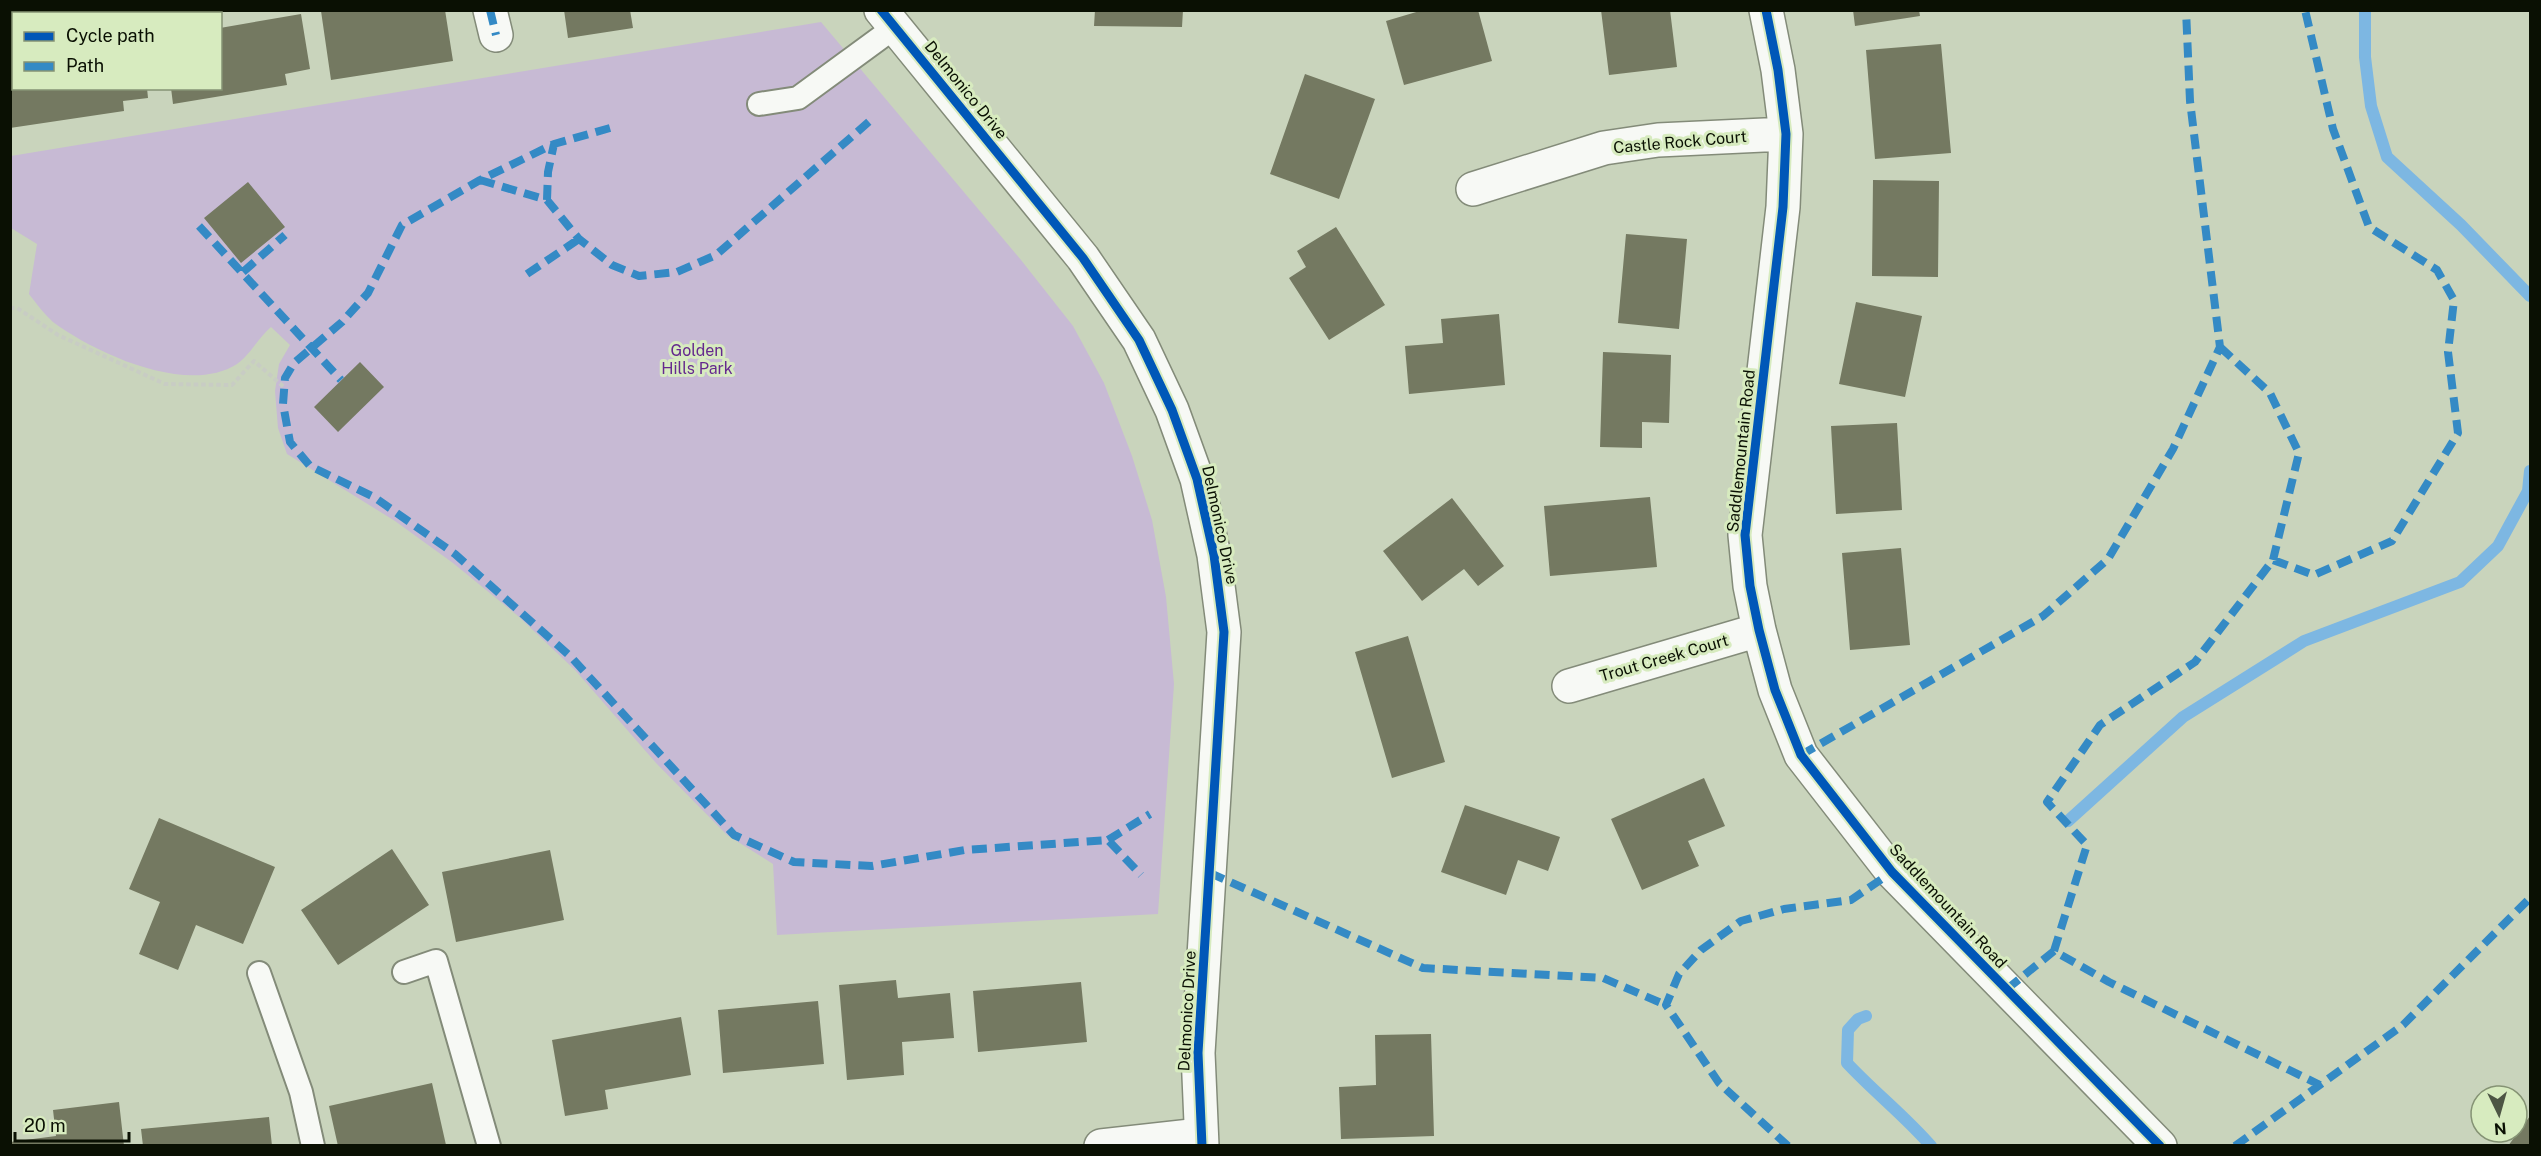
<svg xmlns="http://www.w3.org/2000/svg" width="2541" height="1156" font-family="'Public Sans',sans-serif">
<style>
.green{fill:#c7bad4}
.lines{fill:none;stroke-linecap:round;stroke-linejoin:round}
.stream{stroke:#7db7e2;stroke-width:12}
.building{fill:#747961}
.service-casing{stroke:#838b79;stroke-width:26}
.minor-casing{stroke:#838b79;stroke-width:36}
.tertiary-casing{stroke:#838b79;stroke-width:36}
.path{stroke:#c8ccc4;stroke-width:4;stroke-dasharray:4.5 3;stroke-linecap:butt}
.service{stroke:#f7f9f5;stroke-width:22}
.minor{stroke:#f7f9f5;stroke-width:33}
.tertiary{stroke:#f7f9f5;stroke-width:33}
.quiet{stroke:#348ac5;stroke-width:8;stroke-dasharray:15 8;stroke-linecap:butt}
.cycleway-casing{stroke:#d7ebbf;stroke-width:13}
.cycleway{stroke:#0057b8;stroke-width:9}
.labels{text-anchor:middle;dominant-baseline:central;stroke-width:6;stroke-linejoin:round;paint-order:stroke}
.street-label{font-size:16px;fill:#0a1003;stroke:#d7ebbf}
.park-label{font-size:16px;fill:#65298e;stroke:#d7ebbf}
</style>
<rect width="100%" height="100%" fill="#c9d4bc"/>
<path class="green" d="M 821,22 L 1021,260 L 1073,326 L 1104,383 L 1132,456 L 1152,520 L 1166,597 L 1174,684 L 1158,914 L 777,935 L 773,864 L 727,835 L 656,763 L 575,670 L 518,616 L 453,563 L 395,521 L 287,454 L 278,428 L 275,391 L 279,364 L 290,345 L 271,327 C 259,337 250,355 237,364 C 187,396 95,353 53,322 C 44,314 36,303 29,294 L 37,244 L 11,228 L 11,156 Z"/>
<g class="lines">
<path class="stream" d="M 2365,10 L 2365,57 L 2371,106 L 2387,157 L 2461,225 L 2530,296
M 2068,821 L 2183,717 L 2304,641 L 2460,582 L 2498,546 L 2528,491 L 2530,471
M 1866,1016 L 1858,1019 L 1848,1030 L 1847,1063 C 1874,1092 1905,1116 1931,1146"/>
</g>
<path class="building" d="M 445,10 L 453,61 L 331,80 L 321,11 Z
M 564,10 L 630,10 L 633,28 L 568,38 Z
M 1095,10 L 1183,10 L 1182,27 L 1094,26 Z
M 1423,10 L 1478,10 L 1492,61 L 1404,85 L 1386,21 Z
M 1601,10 L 1670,10 L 1677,67 L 1609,75 Z
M 1853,10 L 1919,10 L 1920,16 L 1855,26 Z
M 301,14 L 310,69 L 285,74 L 287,85 L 173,104 L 171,88 L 220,88 L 220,28 Z
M 1941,44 L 1951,153 L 1875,159 L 1866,50 Z
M 10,60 L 14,60 L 14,88 L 147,88 L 148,98 L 123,101 L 124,111 L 10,128 Z
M 1305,74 L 1375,99 L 1339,199 L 1270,174 Z
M 1873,180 L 1939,181 L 1938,277 L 1872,276 Z
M 248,182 L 285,227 L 241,263 L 204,218 Z
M 1336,227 L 1385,305 L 1329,340 L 1289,278 L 1306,267 L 1297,251 Z
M 1626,234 L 1687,239 L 1679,329 L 1618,323 Z
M 1856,302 L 1922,316 L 1905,397 L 1839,384 Z
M 1499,314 L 1505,385 L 1409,394 L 1405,346 L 1443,343 L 1441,319 Z
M 1603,352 L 1671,355 L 1669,423 L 1642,422 L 1642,448 L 1600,447 Z
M 360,362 L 384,387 L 338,432 L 314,407 Z
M 1897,423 L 1902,510 L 1836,514 L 1831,426 Z
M 1650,497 L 1657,567 L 1550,576 L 1544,506 Z
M 1452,498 L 1504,566 L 1478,586 L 1464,569 L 1422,601 L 1383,551 Z
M 1901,548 L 1910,645 L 1850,650 L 1842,553 Z
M 1408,636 L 1445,762 L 1392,778 L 1355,652 Z
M 1704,778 L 1725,826 L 1688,841 L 1699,866 L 1642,890 L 1611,819 Z
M 1465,805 L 1560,837 L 1548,871 L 1518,860 L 1506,895 L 1441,872 Z
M 159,818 L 275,867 L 243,944 L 196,925 L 178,970 L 139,954 L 160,902 L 129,889 Z
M 392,849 L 429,905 L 338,965 L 301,910 Z
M 550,850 L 564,920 L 456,942 L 442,872 Z
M 896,980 L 898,998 L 950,993 L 954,1038 L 902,1042 L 904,1075 L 847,1080 L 839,985 Z
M 1081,982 L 1087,1042 L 978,1052 L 973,991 Z
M 818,1001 L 824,1064 L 723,1073 L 718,1010 Z
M 681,1017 L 691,1075 L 605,1090 L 608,1109 L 565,1116 L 552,1040 Z
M 1431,1034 L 1434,1136 L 1341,1139 L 1339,1087 L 1376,1085 L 1375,1035 Z
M 432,1083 L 446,1145 L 338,1146 L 329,1106 Z
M 119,1102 L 124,1146 L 10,1146 L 10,1142 L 56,1136 L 53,1110 Z
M 2530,1116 L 2530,1146 L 2508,1146 Z
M 269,1117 L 272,1146 L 143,1146 L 141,1129 Z"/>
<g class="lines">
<defs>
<path id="service" d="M 759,104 L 798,98 L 895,27
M 404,972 L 436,961 L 489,1146
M 259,973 L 301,1092 L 313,1146"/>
<path id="minor" d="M 490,10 L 496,35
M 1766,10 L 1778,70 L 1786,134 L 1783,207 L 1745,535 L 1750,586 L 1759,630 L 1775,690 L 1801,755 L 1892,872 L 2160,1146
M 1473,189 L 1604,148 L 1658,140 L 1786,134
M 1569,686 L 1759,630
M 1101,1146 L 1200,1135"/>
<path id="tertiary" d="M 881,10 L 1083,258 L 1139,340 L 1172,410 L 1197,479 L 1214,555 L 1224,632 L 1198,1053 L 1202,1146"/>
</defs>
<use href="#service" class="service-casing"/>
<use href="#minor" class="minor-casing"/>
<use href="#tertiary" class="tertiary-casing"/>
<path class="path" d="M 10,308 L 17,308 L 58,335 L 165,384 L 232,385 L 254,361 L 284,387"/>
<use href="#service" class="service"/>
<use href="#minor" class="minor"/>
<use href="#tertiary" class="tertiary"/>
<path class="quiet" d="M 490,10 L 496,35
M 610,128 L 554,144 L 480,180 L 402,225 L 368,293 L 342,322 L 294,363 L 285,378 L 283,404 L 290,442 L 310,466 L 374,497 L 455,554 L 571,657 L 734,835 L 794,862 L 872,866 L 965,850 L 1108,840 L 1141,875
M 480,180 L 547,200 L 579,239 L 612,265 L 639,276 L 677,272 L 716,255 L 872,119
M 547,200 L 548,172 L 554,144
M 199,226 L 341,380
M 243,272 L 285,235
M 527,274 L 579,239
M 2220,347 L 2270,393 L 2299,453 L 2273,560
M 1801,755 L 2043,616 L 2108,559 L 2173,449 L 2220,347 L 2190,101 L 2186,10
M 1108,840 L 1150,814
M 1210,873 L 1423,968 L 1603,978 L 1666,1005
M 2054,951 L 2087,845 L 2047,802 L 2100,725 L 2195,662 L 2273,560 L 2314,575 L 2392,541 L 2458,433 L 2448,352 L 2454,300 L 2437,270 L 2369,227 L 2333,129 L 2305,10
M 2007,989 L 2054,951 L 2109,982 L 2320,1085
M 1788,1146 L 1719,1083 L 1666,1005 L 1679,974 L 1701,950 L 1741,921 L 1784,909 L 1851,900 L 1892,872
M 2235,1146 L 2403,1025 L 2530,898"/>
<defs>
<path id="cycleway" d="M 881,10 L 1083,258 L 1139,340 L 1172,410 L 1197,479 L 1214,555 L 1224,632 L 1198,1053 L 1202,1146
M 1766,10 L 1778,70 L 1786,134 L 1783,207 L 1745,535 L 1750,586 L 1759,630 L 1775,690 L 1801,755 L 1892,872 L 2160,1146"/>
</defs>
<use href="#cycleway" class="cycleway-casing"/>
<use href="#cycleway" class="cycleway"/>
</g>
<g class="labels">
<g class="street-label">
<text transform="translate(966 90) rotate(51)">Delmonico Drive</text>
<text transform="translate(1680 142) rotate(-5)">Castle Rock Court</text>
<text transform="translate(1741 451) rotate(-84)">Saddlemountain Road</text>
<text transform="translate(1220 525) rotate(78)">Delmonico Drive</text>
<text transform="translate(1664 658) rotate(-16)">Trout Creek Court</text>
<text transform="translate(1948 906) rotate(47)">Saddlemountain Road</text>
<text transform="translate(1187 1011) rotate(-87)">Delmonico Drive</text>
</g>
<g class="park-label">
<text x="697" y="350">Golden<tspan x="697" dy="18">Hills Park</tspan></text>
</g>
</g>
<rect width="2541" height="1156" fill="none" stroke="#0a1003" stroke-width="24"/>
<rect x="12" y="12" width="210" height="78" fill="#d7ebbf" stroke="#859374" stroke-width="1.5"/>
<rect x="24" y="32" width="30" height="9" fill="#0057b8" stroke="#859374" stroke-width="1.5"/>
<text x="66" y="42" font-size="18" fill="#0a1003">Cycle path</text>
<rect x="24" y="62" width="30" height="9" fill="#348ac5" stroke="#859374" stroke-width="1.5"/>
<text x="66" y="72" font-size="18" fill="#0a1003">Path</text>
<g transform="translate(2499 1114) rotate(175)"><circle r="28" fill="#d7ebbf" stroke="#859374" stroke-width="1.5"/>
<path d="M0-4.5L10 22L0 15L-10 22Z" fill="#4d5544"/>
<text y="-9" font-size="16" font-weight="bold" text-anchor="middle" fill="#0a1003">N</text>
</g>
<path d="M15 1132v9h114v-9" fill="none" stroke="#0a1003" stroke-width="3"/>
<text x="24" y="1132" font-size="18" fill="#0a1003" stroke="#d7ebbf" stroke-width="4.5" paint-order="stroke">20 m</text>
</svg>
